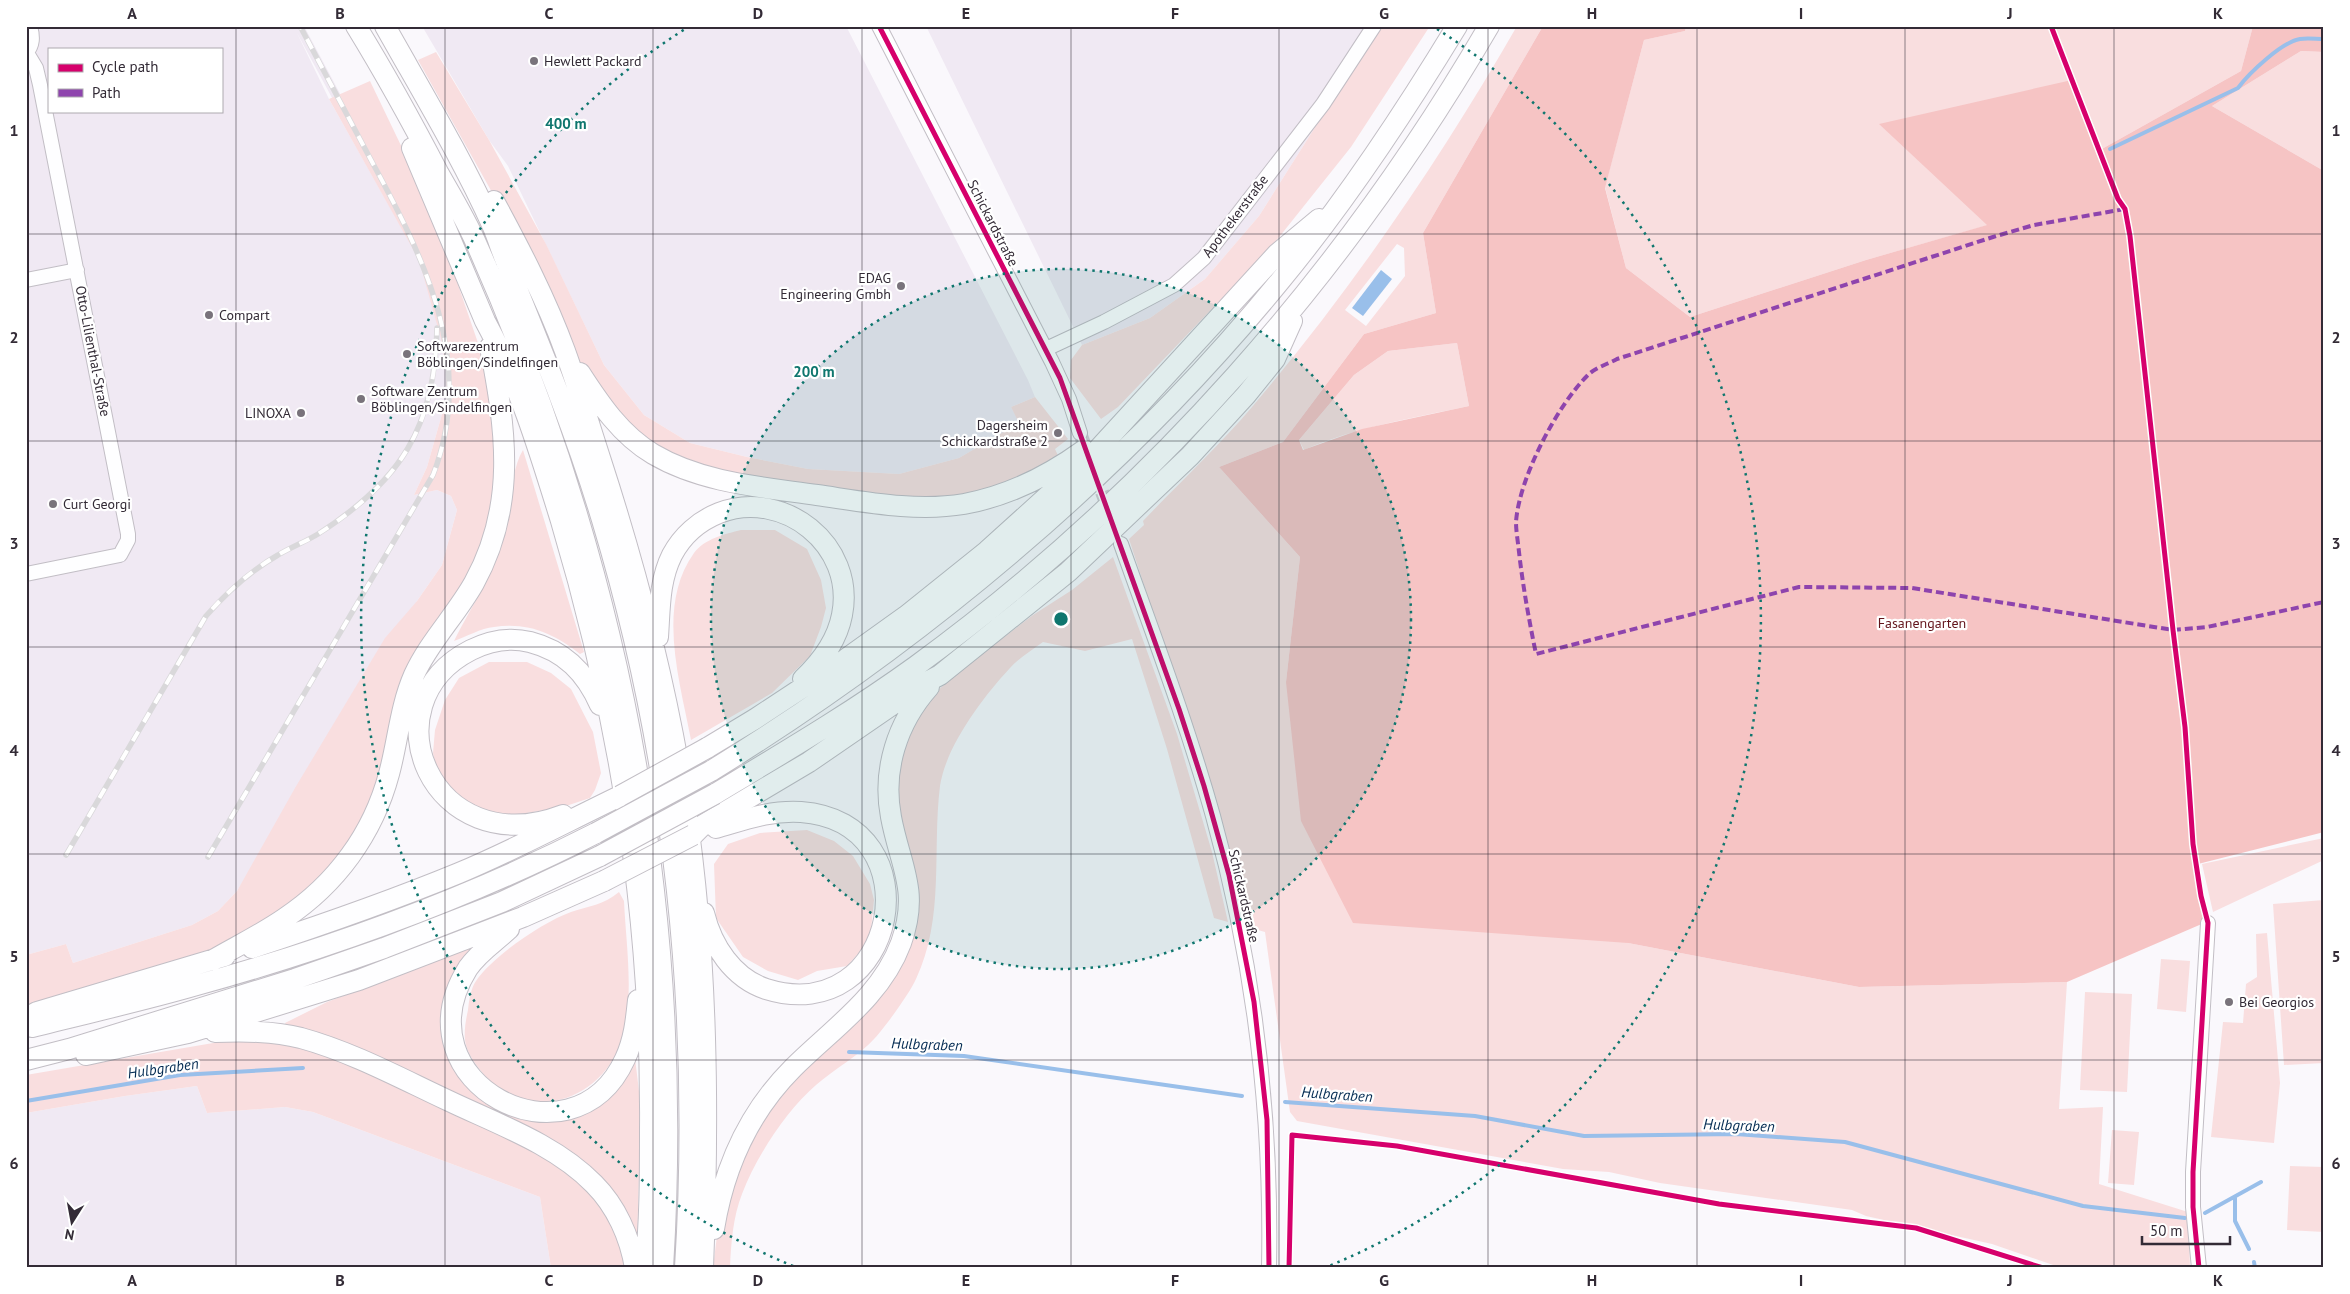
<svg xmlns="http://www.w3.org/2000/svg" width="2350" height="1294" font-family="'PT Sans',sans-serif">
<style>
.built{fill:#f0e9f3;fill-rule:evenodd}
.green{fill:#f9dedf;fill-rule:evenodd}
.forest{fill:#f6c4c4;fill-rule:evenodd}
.water{fill:#99bfea}
.lines{fill:none;stroke-linecap:round;stroke-linejoin:round}
.stream{stroke:#99bfea;stroke-width:4}
.minor-tunnel{stroke:#d2cfd4;stroke-width:14;stroke-dasharray:14 7;stroke-linecap:butt}
.minor-casing{stroke:#c2bec5;stroke-width:16}
.highway-casing{stroke:#c2bec5;stroke-width:22}
.minor{stroke:#fefeff;stroke-width:14}
.highway{stroke:#fefeff;stroke-width:20}
.rail-casing{stroke:#d9d8da;stroke-width:5.5}
.rail{stroke:#fff;stroke-width:4;stroke-dasharray:11;stroke-linecap:butt}
.highway-bridge-casing{stroke:#c2bec5;stroke-width:22;stroke-linecap:butt}
.highway-bridge{stroke:#fefeff;stroke-width:20}
.quiet{stroke:#8e44ad;stroke-width:4;stroke-dasharray:8 4;stroke-linecap:butt}
.cycleway-casing{stroke:#fff;stroke-width:8}
.cycleway{stroke:#d6006c;stroke-width:5}
.grid{fill:none;stroke:#332b36;stroke-width:1;stroke-opacity:0.55}
.ring{fill:none;stroke:#0f766e;stroke-width:2.5;stroke-dasharray:2.5 5}
.poi-dot{fill:#79737b;stroke:#fff;stroke-width:2}
.labels{text-anchor:middle;dominant-baseline:central;stroke-width:4.5;stroke-linejoin:round;paint-order:stroke}
.poi-label{font-size:14px;fill:#332b36;stroke:#fff;text-anchor:start}
.street-label{font-size:14px;fill:#332b36;stroke:#fff}
.park-label{font-size:14px;fill:#63151c;stroke:#fff}
.water-label{font-size:15px;font-style:italic;fill:#032b52;stroke:#fff}
.centre{fill:#0f766e;stroke:#fff;stroke-width:2.5}
.ring-label{font-size:15px;text-anchor:middle;font-weight:bold;fill:#0f766e;stroke:#fff;stroke-width:4.5;stroke-linejoin:round;paint-order:stroke}
.neatline{fill:none;stroke:#332b36;stroke-width:2}
.grid-label{font-size:16px;text-anchor:middle;font-weight:bold;fill:#332b36}
</style>
<rect width="100%" height="100%" fill="#faf8fc"/>
<path class="built" d="M 26,26 L 304,26 L 426,255 L 454,376 L 436,454 L 447,399 L 447,374 L 445,354 L 446,400 L 427,467 L 414,495 L 437,490 L 451,496 L 457,510 L 442,565 L 417,601 L 237,891 L 218,911 L 192,925 L 73,963 L 66,944 L 26,955 ZM 297,33 L 419,259 L 329,99 ZM 49,49 L 221,49 L 221,111 L 49,111 Z
M 422,26 L 846,26 L 1028,380 L 1035,397 L 1011,407 L 1020,423 L 959,458 L 899,474 L 808,469 L 747,457 L 690,443 L 644,415 L 604,365 L 508,166 L 489,140 Z
M 926,26 L 1379,26 L 1259,216 L 1205,279 L 1150,318 L 1082,345 Z
M 197,1086 L 207,1113 L 285,1107 L 313,1112 L 540,1197 L 551,1268 L 26,1268 L 26,1113 L 125,1096 Z"/>
<path class="green" d="M 1379,26 L 1430,26 L 1351,147 L 1272,246 L 1118,407 L 1101,419 L 1070,378 L 1071,360 L 1082,345 L 1150,318 L 1205,279 L 1259,216 Z
M 1517,26 L 1543,26 L 1423,233 L 1436,313 L 1364,334 L 1283,442 L 1219,467 L 1300,557 L 1286,682 L 1628,943 L 1859,987 L 2067,982 L 2059,1109 L 2103,1107 L 2099,1184 L 2188,1212 L 2190,1268 L 2062,1268 L 1992,1244 L 1866,1216 L 1852,1210 L 1660,1183 L 1609,1172 L 1563,1169 L 1297,1121 L 1290,1112 L 1265,932 L 1247,927 L 1207,778 L 1129,539 L 1144,525 L 1143,521 C 1179,483 1218,447 1252,407 C 1352,289 1440,160 1517,26 ZM 1397,244 L 1404,248 L 1405,276 L 1366,326 L 1345,310 Z
M 1686,26 L 2253,26 L 2241,71 L 2100,150 L 1880,124 L 1988,225 L 1866,260 L 1690,317 L 1626,268 L 1605,187 L 1644,40 L 1685,31 Z
M 2301,51 L 2324,52 L 2324,171 L 2212,106 Z
M 436,52 L 489,140 L 546,244 L 604,365 L 644,415 L 690,443 L 747,457 L 808,469 L 899,474 L 959,458 L 1019,423 L 1011,407 L 1035,397 L 1068,439 L 1055,449 L 1060,460 L 1005,490 L 919,503 L 735,479 L 655,449 L 591,386 L 503,212 L 418,60 Z
M 370,81 L 407,158 L 454,273 L 489,375 L 498,479 L 488,530 L 474,568 L 433,632 L 372,806 L 327,876 L 228,946 L 26,1008 L 26,955 L 66,944 L 73,963 L 192,925 L 218,911 L 237,891 L 295,788 L 385,638 L 417,601 L 442,565 L 457,510 L 451,496 L 437,490 L 414,495 L 427,467 L 446,400 L 446,370 L 441,339 L 419,260 L 329,99 Z
M 1457,343 L 1469,406 C 1413,418 1356,427 1304,450 L 1299,440 L 1354,375 L 1388,351 Z
M 523,450 L 584,652 L 580,654 C 554,634 529,622 494,627 C 481,628 466,637 454,641 C 471,607 494,574 504,537 C 511,511 510,471 523,450 Z
M 741,530 L 775,530 L 807,549 L 821,580 L 826,608 L 821,627 L 810,656 L 772,693 L 691,740 C 680,681 656,606 694,553 C 704,539 725,534 741,530 Z
M 1113,557 L 1177,734 L 1212,852 L 1228,922 L 1214,918 L 1167,749 L 1132,639 L 1085,651 L 1043,642 C 1032,650 1019,658 1010,668 C 983,697 946,746 940,786 C 932,851 945,918 916,979 C 910,993 885,1027 875,1038 C 859,1056 834,1069 816,1085 C 786,1111 756,1157 742,1194 C 733,1217 731,1243 730,1268 L 713,1268 L 719,1219 L 756,1125 L 789,1084 L 864,1016 L 890,982 L 904,958 L 894,802 L 905,735 L 935,693 L 958,672 L 1033,615 L 1072,590 Z
M 489,662 L 527,662 L 551,673 L 571,689 L 593,732 L 601,773 L 595,790 L 590,798 L 563,807 L 508,816 L 465,804 L 437,772 L 433,753 L 435,730 L 445,700 L 459,678 Z
M 807,830 L 834,841 L 853,856 L 870,884 L 874,900 L 871,930 L 866,945 L 847,966 L 817,971 L 798,980 L 768,971 L 743,957 L 716,918 L 714,864 L 728,844 L 760,833 Z
M 2324,838 L 2324,860 L 2213,912 L 2202,864 Z
M 619,892 L 624,901 C 626,946 636,1005 619,1047 C 605,1083 568,1107 530,1101 C 524,1100 516,1100 511,1098 C 494,1088 467,1060 465,1040 C 464,1030 466,1019 468,1010 C 469,1000 471,988 476,981 C 493,956 543,922 571,912 C 588,906 604,905 619,892 Z
M 2324,900 L 2324,1063 L 2284,1065 L 2273,904 Z
M 2267,933 L 2280,1083 L 2274,1143 L 2211,1137 L 2223,1022 L 2243,1023 L 2246,984 L 2257,977 L 2256,934 Z
M 484,943 L 454,978 L 466,1084 L 487,1104 L 506,1114 L 530,1119 L 550,1120 L 635,1058 L 641,1108 L 637,1242 L 601,1184 L 287,1028 L 285,1023 L 327,1002 Z
M 2161,959 L 2190,961 L 2186,1012 L 2157,1009 Z
M 2085,992 L 2132,994 L 2127,1092 L 2080,1090 Z
M 259,1041 L 283,1043 L 333,1057 L 524,1145 L 577,1178 L 597,1198 L 609,1218 L 628,1268 L 551,1268 L 540,1197 L 313,1112 L 285,1107 L 207,1113 L 197,1086 L 125,1096 L 26,1113 L 26,1075 L 219,1042 Z
M 2112,1130 L 2139,1132 L 2134,1185 L 2108,1183 Z
M 2290,1166 L 2324,1167 L 2324,1232 L 2287,1230 Z"/>
<path class="forest" d="M 1543,26 L 1686,26 L 1685,31 L 1644,40 L 1605,188 L 1626,268 L 1690,317 L 1866,260 L 1987,225 L 1879,124 L 2072,80 L 2100,150 L 2241,71 L 2253,26 L 2324,26 L 2324,52 L 2301,51 L 2212,106 L 2324,171 L 2324,832 L 2194,865 L 2204,923 L 2067,982 L 1859,987 L 1628,943 L 1353,923 L 1301,821 L 1286,682 L 1300,557 L 1219,467 L 1283,442 L 1364,334 L 1436,313 L 1423,233 ZM 1457,343 L 1469,406 L 1362,429 L 1303,450 L 1299,440 L 1354,375 L 1388,351 Z"/>
<path class="water" d="M 1381,270 L 1392,279 L 1363,316 L 1352,308 Z"/>
<g class="lines">
<path class="stream" d="M 2110,149 L 2238,88 C 2249,73 2282,42 2300,39 C 2307,38 2316,39 2324,39
M 849,1052 L 964,1056 L 1242,1096
M 26,1101 L 180,1075 L 303,1068
M 1285,1102 L 1475,1116 L 1584,1136 L 1736,1134 L 1845,1142 L 2083,1206 L 2185,1218
M 2235,1198 L 2235,1221 L 2249,1249
M 2205,1213 L 2261,1182
M 2254,1262 L 2255,1268"/>
<path class="minor-tunnel" d="M 1080,433 L 1118,535"/>
<defs>
<path id="minor" d="M 879,26 L 1052,362 L 1069,399 L 1080,433
M 26,53 C 33,45 33,37 30,26
M 26,280 L 77,270
M 1046,349 L 1104,322 L 1174,285 L 1204,258 L 1323,104 L 1374,26
M 1121,544 C 1153,634 1187,723 1213,816 C 1254,963 1272,1114 1269,1268
M 26,574 L 120,555 L 128,540 L 128,534 L 40,85 L 36,68 L 27,53
M 2199,1268 L 2193,1207 L 2193,1172 L 2208,923"/>
<path id="highway" d="M 356,26 C 386,75 413,124 439,174 C 452,197 466,220 476,243 C 622,570 685,911 663,1268
M 385,26 C 422,92 462,158 493,227 C 498,239 502,252 507,264 C 541,348 576,433 602,520 C 675,762 701,1016 685,1268
M 412,148 L 485,321 C 519,383 540,453 561,521 C 620,718 652,925 650,1131 C 650,1177 650,1223 645,1268
M 494,201 C 520,249 546,299 565,351 C 578,387 589,424 601,461 C 638,575 668,691 686,810 C 708,961 709,1115 703,1268
M 580,373 C 600,404 621,435 653,454 C 702,483 762,487 817,495 C 866,502 916,512 964,504 C 1008,496 1048,476 1084,450
M 658,637 C 660,609 659,581 672,555 C 682,536 699,521 719,513 C 783,488 856,545 842,615 C 837,641 822,661 803,679
M 707,748 L 755,719 L 846,659 L 906,616 L 987,551 L 1092,456 L 1277,254 L 1319,219
M 711,771 C 922,641 1123,473 1280,281 C 1346,201 1403,115 1457,26
M 715,794 C 783,753 851,713 916,666 C 1149,496 1344,275 1489,26
M 563,815 C 432,865 365,704 471,650 C 489,641 510,637 530,642 C 565,651 586,673 600,705
M 693,835 L 703,825 L 809,762 L 921,685 L 940,675 L 1068,572 L 1190,456 L 1246,395 L 1275,359 L 1292,321
M 704,913 C 712,946 733,978 766,989 C 898,1030 937,822 801,812 C 770,810 744,820 716,828
M 509,929 C 495,942 479,952 468,968 C 396,1083 572,1174 625,1059 C 634,1040 636,1020 638,1000
M 252,948 C 322,925 391,901 459,873 C 514,850 566,822 620,796
M 213,960 C 237,946 262,934 285,918 C 336,884 373,834 389,774 C 398,741 400,707 414,675 C 429,642 456,615 474,583 C 517,505 506,430 490,347
M 26,1018 L 37,1012 L 225,956
M 32,1027 C 87,1013 142,1001 197,985 C 334,947 469,898 596,833
M 215,1032 C 244,1031 273,1031 301,1038 C 352,1052 400,1078 447,1100 C 497,1124 555,1144 594,1184 C 616,1206 630,1237 635,1268
M 86,1055 L 188,1033 L 359,980 L 523,917 L 604,881
M 26,1060 L 69,1049 L 295,979 L 384,948 L 502,902 L 600,856
M 714,1229 C 724,1168 749,1112 793,1068 C 832,1029 881,997 901,943 C 920,890 900,866 891,817 C 882,770 897,723 929,687"/>
</defs>
<use href="#minor" class="minor-casing"/>
<use href="#highway" class="highway-casing"/>
<use href="#minor" class="minor"/>
<use href="#highway" class="highway"/>
<defs>
<path id="rail" d="M 66,855 L 206,616 C 227,592 250,571 278,555 C 291,547 305,542 318,534 C 401,481 435,427 437,328
M 208,857 L 433,475 C 477,362 424,258 371,160 C 347,115 324,71 300,26"/>
</defs>
<use href="#rail" class="rail-casing"/>
<use href="#rail" class="rail"/>
<defs>
<path id="highway-bridge" d="M 620,796 L 707,748
M 596,833 L 711,771
M 600,856 L 715,794
M 604,881 L 693,835"/>
</defs>
<use href="#highway-bridge" class="highway-bridge-casing"/>
<use href="#highway-bridge" class="highway-bridge"/>
<path class="quiet" d="M 2125,209 L 2034,225 L 1993,237 L 1617,359 C 1608,364 1594,368 1587,376 C 1557,406 1519,478 1516,522 C 1516,531 1518,542 1519,552 C 1523,587 1529,620 1536,654 L 1799,587 L 1912,588 L 2173,630 L 2207,627 L 2324,602"/>
<defs>
<path id="cycleway" d="M 879,26 L 1060,378 L 1179,709 L 1204,786 L 1229,875 L 1254,1002 L 1267,1120 L 1269,1268
M 2051,26 L 2118,199 L 2125,209 L 2130,236 L 2173,630 L 2185,727 L 2193,844 L 2201,896 L 2208,923 L 2193,1172 L 2193,1207 L 2199,1268
M 1289,1268 L 1292,1135 L 1397,1146 L 1719,1204 L 1916,1228 L 2043,1268"/>
</defs>
<use href="#cycleway" class="cycleway-casing"/>
<use href="#cycleway" class="cycleway"/>
</g>
<path class="grid" d="M 236,26 L 236,1268M 445,26 L 445,1268M 653,26 L 653,1268M 862,26 L 862,1268M 1071,26 L 1071,1268M 1279,26 L 1279,1268M 1488,26 L 1488,1268M 1697,26 L 1697,1268M 1905,26 L 1905,1268M 2114,26 L 2114,1268M 26,234 L 2324,234M 26,441 L 2324,441M 26,647 L 2324,647M 26,854 L 2324,854M 26,1060 L 2324,1060"/>
<circle cx="1061" cy="619" r="350" fill="#0f766e" fill-opacity=".12"/>
<g class="ring">
<circle cx="1061" cy="619" r="350"/>
<path d="M793 1266A700 700 0 0 1 685 29M1437 29A700 700 0 0 1 1329 1266"/>
</g>
<g class="poi-dot">
<circle cx="534" cy="61" r="5"/>
<circle cx="901" cy="286" r="5"/>
<circle cx="209" cy="315" r="5"/>
<circle cx="407" cy="354" r="5"/>
<circle cx="361" cy="399" r="5"/>
<circle cx="301" cy="413" r="5"/>
<circle cx="1058" cy="433" r="5"/>
<circle cx="53" cy="504" r="5"/>
<circle cx="2229" cy="1002" r="5"/>
</g>
<g class="labels">
<g class="poi-label">
<text x="544" y="61">Hewlett Packard</text>
<text x="891" y="278" text-anchor="end">EDAG<tspan x="891" dy="16">Engineering Gmbh</tspan></text>
<text x="219" y="315">Compart</text>
<text x="417" y="346">Softwarezentrum<tspan x="417" dy="16">Böblingen/Sindelfingen</tspan></text>
<text x="371" y="391">Software Zentrum<tspan x="371" dy="16">Böblingen/Sindelfingen</tspan></text>
<text x="291" y="413" text-anchor="end">LINOXA</text>
<text x="1048" y="425" text-anchor="end">Dagersheim<tspan x="1048" dy="16">Schickardstraße 2</tspan></text>
<text x="63" y="504">Curt Georgi</text>
<text x="2239" y="1002">Bei Georgios</text>
</g>
<g class="street-label">
<text transform="translate(1235 216) rotate(-53)">Apothekerstraße</text>
<text transform="translate(993 223) rotate(63)">Schickardstraße</text>
<text transform="translate(93 351) rotate(79)">Otto-Lilienthal-Straße</text>
<text transform="translate(1244 896) rotate(77)">Schickardstraße</text>
</g>
<g class="park-label">
<text x="1922" y="623">Fasanengarten</text>
</g>
<g class="water-label">
<text transform="translate(927 1044) rotate(2)">Hulbgraben</text>
<text transform="translate(163 1068) rotate(-8)">Hulbgraben</text>
<text transform="translate(1337 1094) rotate(4)">Hulbgraben</text>
<text transform="translate(1739 1125) rotate(2)">Hulbgraben</text>
</g>
</g>
<circle cx="1061" cy="619" r="8" class="centre"/>
<g class="ring-label">
<text x="566" y="129">400 m</text>
<text x="814" y="377">200 m</text>
</g>
<rect width="2350" height="1294" fill="none" stroke="#ffffff" stroke-width="55"/>
<rect x="48" y="48" width="175" height="65" fill="#ffffff" stroke="#adaaaf"/>
<rect x="58" y="64" width="25" height="8" fill="#d6006c" stroke="#adaaaf"/>
<text x="92" y="72" font-size="15" fill="#332b36">Cycle path</text>
<rect x="58" y="89" width="25" height="8" fill="#8e44ad" stroke="#adaaaf"/>
<text x="92" y="98" font-size="15" fill="#332b36">Path</text>
<g transform="translate(72 1222) rotate(191)" stroke="#ffffff" stroke-width="4" paint-order="stroke">
<path d="M0-4L9 19L0 12L-9 19Z" fill="#332b36"/>
<text y="-8" font-size="14" font-weight="bold" text-anchor="middle" fill="#332b36">N</text>
</g>
<path d="M2142 1236v8h88v-8" fill="none" stroke="#332b36" stroke-width="2.5"/>
<text x="2150" y="1236" font-size="15" fill="#332b36" stroke="#ffffff" stroke-width="4" paint-order="stroke">50 m</text>
<rect x="28" y="28" width="2294" height="1238" class="neatline"/>
<g class="grid-label">
<text x="132" y="19">A</text>
<text x="340" y="19">B</text>
<text x="549" y="19">C</text>
<text x="758" y="19">D</text>
<text x="966" y="19">E</text>
<text x="1175" y="19">F</text>
<text x="1384" y="19">G</text>
<text x="1592" y="19">H</text>
<text x="1801" y="19">I</text>
<text x="2010" y="19">J</text>
<text x="2218" y="19">K</text>
<text x="14" y="136">1</text>
<text x="2336" y="136">1</text>
<text x="14" y="343">2</text>
<text x="2336" y="343">2</text>
<text x="14" y="549">3</text>
<text x="2336" y="549">3</text>
<text x="14" y="756">4</text>
<text x="2336" y="756">4</text>
<text x="14" y="962">5</text>
<text x="2336" y="962">5</text>
<text x="14" y="1169">6</text>
<text x="2336" y="1169">6</text>
<text x="132" y="1286">A</text>
<text x="340" y="1286">B</text>
<text x="549" y="1286">C</text>
<text x="758" y="1286">D</text>
<text x="966" y="1286">E</text>
<text x="1175" y="1286">F</text>
<text x="1384" y="1286">G</text>
<text x="1592" y="1286">H</text>
<text x="1801" y="1286">I</text>
<text x="2010" y="1286">J</text>
<text x="2218" y="1286">K</text>
</g>
</svg>
